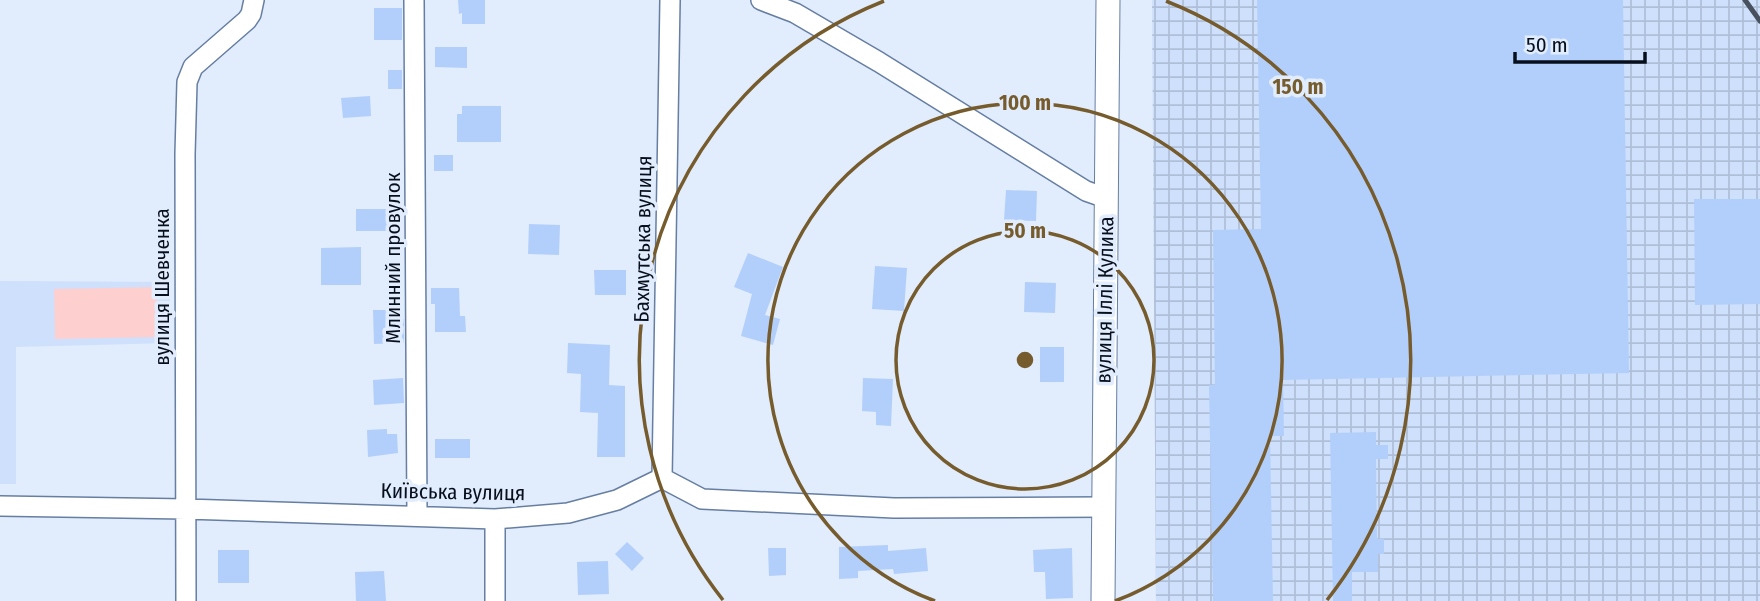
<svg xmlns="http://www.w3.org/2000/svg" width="1760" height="601" font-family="'Fira Sans Condensed',sans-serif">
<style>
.built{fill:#cee0fc}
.industrial{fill:url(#industrial-grid)}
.pitch{fill:#fdcfcf}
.building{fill:#b2cffb}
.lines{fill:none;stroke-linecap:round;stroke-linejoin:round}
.minor-casing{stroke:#667ea2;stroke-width:22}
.tertiary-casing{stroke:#667ea2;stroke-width:25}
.minor{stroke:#fff;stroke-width:19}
.tertiary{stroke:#fff;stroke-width:23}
.rail{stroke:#48515f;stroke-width:5}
.ring{fill:none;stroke:#765b2d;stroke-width:3.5}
.labels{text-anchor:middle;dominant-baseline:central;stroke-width:7;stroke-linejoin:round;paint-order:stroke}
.street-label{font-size:21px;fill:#070f1d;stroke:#e1ecfc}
.centre{fill:#765b2d;stroke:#e1ecfc;stroke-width:3.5}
.ring-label{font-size:21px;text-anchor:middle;font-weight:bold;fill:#765b2d;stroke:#e1ecfc;stroke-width:7;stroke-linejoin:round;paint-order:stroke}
</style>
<defs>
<pattern id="industrial-grid" width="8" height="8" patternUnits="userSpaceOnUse" patternTransform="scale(1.75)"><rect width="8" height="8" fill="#cee0fc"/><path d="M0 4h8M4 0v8" fill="none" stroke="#afbfd8"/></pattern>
</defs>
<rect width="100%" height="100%" fill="#e1ecfc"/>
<path class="built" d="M 0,281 L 170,282 L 170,343 L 16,347 L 16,484 L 0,484 Z"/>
<path class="industrial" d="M 1152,0 L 1760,0 L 1760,601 L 1156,601 Z"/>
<path class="pitch" d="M 157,287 L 157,337 L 55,339 L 54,289 Z"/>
<path class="building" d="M 458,0 L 485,0 L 485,24 L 462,24 L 462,13 L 459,14 Z
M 1257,0 L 1623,0 L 1629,373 L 1283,380 L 1284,436 L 1270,436 L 1273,601 L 1213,601 L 1209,385 L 1215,385 L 1213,230 L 1261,229 Z
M 374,8 L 402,8 L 402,40 L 374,40 Z
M 435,47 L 467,47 L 467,68 L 435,67 Z
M 388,70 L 402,70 L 402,89 L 388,89 Z
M 370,96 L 371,116 L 343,118 L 341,98 Z
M 462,106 L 501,106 L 501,142 L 457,142 L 457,114 L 462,114 Z
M 434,155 L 453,155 L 453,171 L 434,171 Z
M 1006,190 L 1037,191 L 1036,221 L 1004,220 Z
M 1694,199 L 1760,199 L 1760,304 L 1695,305 Z
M 356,209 L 389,209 L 389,231 L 356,231 Z
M 529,224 L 560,225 L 559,255 L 528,254 Z
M 361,247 L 361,285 L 321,285 L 321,248 Z
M 748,253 L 783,267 L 765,315 L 780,319 L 773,345 L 741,336 L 752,294 L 734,287 Z
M 875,266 L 907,268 L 904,311 L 872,309 Z
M 594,270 L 626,270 L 626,295 L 595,295 Z
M 1025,282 L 1056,283 L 1055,313 L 1024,312 Z
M 431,288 L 459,288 L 460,316 L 465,316 L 466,332 L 435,332 L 435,304 L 431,304 Z
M 373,310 L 401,310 L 401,319 L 404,319 L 404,343 L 374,344 Z
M 568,343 L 610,345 L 609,385 L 625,386 L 625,457 L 597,457 L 598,413 L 580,412 L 581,374 L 567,373 Z
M 1040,347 L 1064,347 L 1064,382 L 1040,382 Z
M 403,378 L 404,403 L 374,405 L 373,380 Z
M 863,378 L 893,379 L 891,426 L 876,425 L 876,412 L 862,411 Z
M 387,429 L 387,434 L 397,434 L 398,453 L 368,457 L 367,430 Z
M 1376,432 L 1376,445 L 1388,445 L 1388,459 L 1376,459 L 1377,539 L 1384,539 L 1384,554 L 1378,554 L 1378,572 L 1352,572 L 1352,601 L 1333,601 L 1330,433 Z
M 435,439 L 470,439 L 470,458 L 435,458 Z
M 627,542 L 644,558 L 632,571 L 615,554 Z
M 888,545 L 888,551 L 926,548 L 928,571 L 894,574 L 893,569 L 858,571 L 858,578 L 839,579 L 839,547 Z
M 768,548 L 786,548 L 786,575 L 769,576 Z
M 1072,548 L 1073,598 L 1046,599 L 1045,572 L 1034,572 L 1033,550 Z
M 218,550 L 249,550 L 249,583 L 218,583 Z
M 608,561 L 609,594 L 578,595 L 577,562 Z
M 384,571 L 386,601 L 356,601 L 355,572 Z"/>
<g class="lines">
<defs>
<path id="minor" d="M 414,0 L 417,515
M 761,0 L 795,13 L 879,62 L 1086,191 L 1106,198
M 662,478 L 670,0
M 0,506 L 186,509 L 495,519 L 568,513 L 617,500 L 662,478 L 702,499 L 894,508 L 1103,507
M 495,519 L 495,601
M 186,601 L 185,154 L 187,82 L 193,67 L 247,20 L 251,14 L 254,0"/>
<path id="tertiary" d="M 1103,601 L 1108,0"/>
</defs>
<use href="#minor" class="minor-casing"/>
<use href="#tertiary" class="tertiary-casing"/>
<use href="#minor" class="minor"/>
<use href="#tertiary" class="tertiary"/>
<path class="rail" d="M 1745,0 L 1760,21"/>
</g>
<g class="ring">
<circle cx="1025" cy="360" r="129"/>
<path d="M935 601A257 257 0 1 1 1115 601"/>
<path d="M723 600A386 386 0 0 1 884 1M1166 1A386 386 0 0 1 1327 600"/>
</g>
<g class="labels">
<g class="street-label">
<text transform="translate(643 239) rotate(-89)">Бахмутська вулиця</text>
<text transform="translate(393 258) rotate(-90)">Млинний провулок</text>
<text transform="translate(162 287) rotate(-90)">вулиця Шевченка</text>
<text transform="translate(1105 300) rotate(-89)">вулиця Іллі Кулика</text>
<text transform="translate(453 492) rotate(1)">Київська вулиця</text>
</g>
</g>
<circle cx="1025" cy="360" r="10" class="centre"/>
<g class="ring-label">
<text x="1298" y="94">150 m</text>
<text x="1025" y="110">100 m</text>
<text x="1025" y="238">50 m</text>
</g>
<path d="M1515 52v10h130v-10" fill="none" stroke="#070f1d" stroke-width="3.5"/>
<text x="1526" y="52" font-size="21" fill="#070f1d" stroke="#e1ecfc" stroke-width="5" paint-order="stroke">50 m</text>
</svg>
